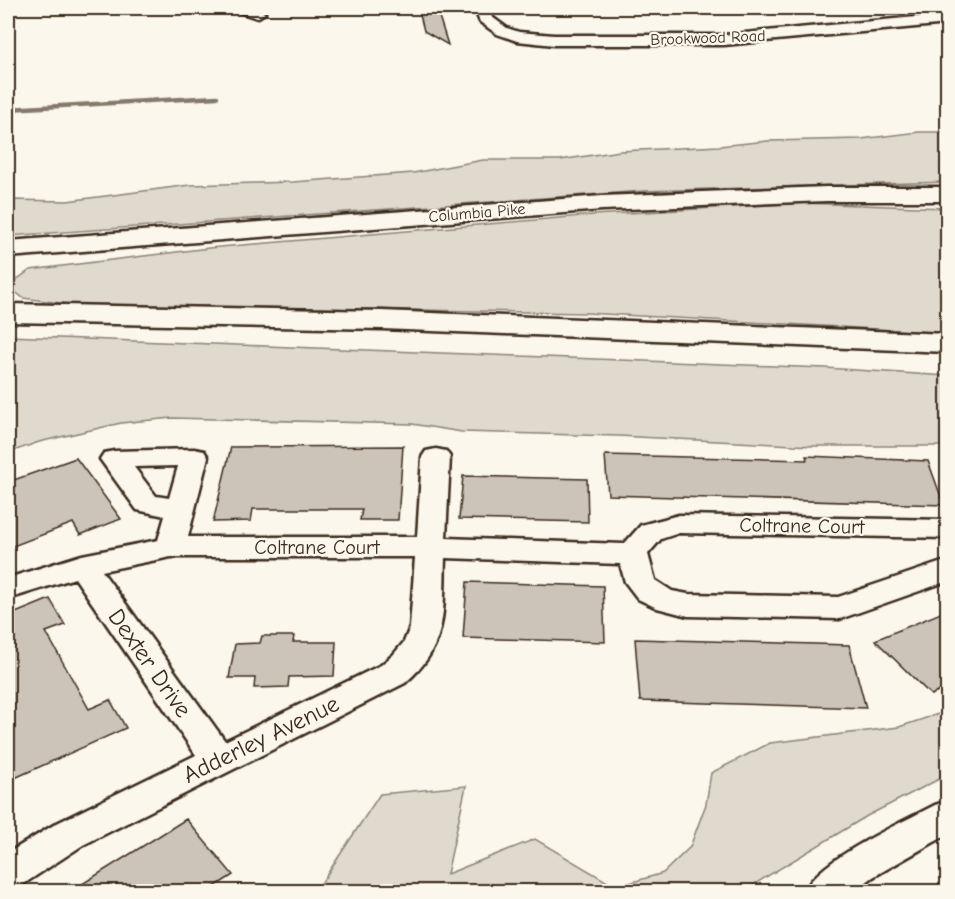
<svg xmlns="http://www.w3.org/2000/svg" width="955" height="899" font-family="'Comic Neue',sans-serif">
<style>
.green{fill:#dfd9ce;stroke:#8d8276;stroke-width:1.5}
.lines{fill:none;stroke-linecap:round;stroke-linejoin:round}
.stream{stroke:#85796d;stroke-width:4.5}
.building{fill:#ccc4b9;stroke:#3b2a1e;stroke-width:1.5}
.minor-casing{stroke:#3b2a1e;stroke-width:5}
.highway-casing{stroke:#3b2a1e;stroke-width:5}
.minor{fill:#fbf7ec;fill-rule:evenodd}
.highway{fill:#fbf7ec;fill-rule:evenodd}
.labels{text-anchor:middle;dominant-baseline:central;stroke-width:4.5;stroke-linejoin:round;paint-order:stroke}
.far-street-label{font-size:16px;fill:#3b2a1e;stroke:#fbf7ec}
.street-label{font-size:20px;fill:#3b2a1e;stroke:#fbf7ec}
.near-street-label{font-size:24px;fill:#3b2a1e;stroke:#fbf7ec}
</style>
<rect width="100%" height="100%" fill="#fbf7ec"/>
<filter id="ink" filterUnits="userSpaceOnUse"><feTurbulence type="fractalNoise" baseFrequency=".0167" numOctaves="2"/><feDisplacementMap in="SourceGraphic" scale="12" xChannelSelector="R" yChannelSelector="G"/><feConvolveMatrix kernelMatrix="1 2 1 2 8 2 1 2 1" color-interpolation-filters="sRGB"/></filter>
<g filter="url(#ink)">
<path class="green" d="M 919,132 L 947,132 L 947,182 L 643,191 L 8,236 L 8,200 L 67,201 L 190,185 L 293,182 L 413,173 L 483,160 L 560,160 L 620,151 L 719,146 L 768,141 L 861,139 Z
M 801,203 L 947,208 L 947,333 L 586,313 L 68,304 L 23,298 L 8,286 L 30,270 L 209,248 L 593,215 Z
M 8,336 L 825,368 L 947,376 L 947,446 L 813,446 L 618,436 L 462,432 L 412,424 L 172,418 L 121,423 L 39,442 L 8,453 Z
M 947,711 L 947,775 L 867,816 L 743,891 L 316,891 L 380,794 L 466,786 L 447,874 L 535,839 L 616,887 L 663,873 L 690,847 L 706,804 L 711,773 L 770,743 L 899,727 Z"/>
<g class="lines">
<path class="stream" d="M 8,109 L 217,97"/>
</g>
<path class="building" d="M 437,10 L 448,45 L 424,31 L 419,11 Z
M 403,446 L 398,520 L 360,520 L 362,509 L 253,509 L 251,521 L 213,522 L 231,447 Z
M 605,455 L 807,460 L 806,456 L 928,461 L 944,505 L 608,495 Z
M 76,458 L 121,519 L 80,535 L 73,523 L 8,548 L 8,482 Z
M 463,476 L 587,479 L 588,522 L 459,519 Z
M 467,582 L 603,586 L 605,642 L 463,638 Z
M 50,599 L 65,625 L 46,632 L 89,709 L 110,700 L 126,728 L 8,781 L 8,616 Z
M 948,610 L 948,687 L 931,695 L 875,640 Z
M 262,636 L 294,636 L 293,642 L 336,642 L 334,676 L 289,677 L 288,687 L 254,688 L 255,678 L 229,678 L 235,644 L 260,643 Z
M 635,639 L 849,645 L 866,708 L 640,701 Z
M 186,819 L 233,875 L 208,891 L 71,891 Z"/>
<g class="lines">
<defs>
<path id="minor" d="M 234,8 L 255,8 L 265,13 L 257,18 L 236,11 Z
M 474,8 L 488,8 L 492,17 L 507,28 L 519,32 L 554,35 L 724,35 L 948,14 L 948,24 L 724,45 L 554,45 L 517,41 L 497,34 L 480,22 Z
M 194,449 L 204,451 L 208,457 L 188,537 L 417,537 L 422,457 L 426,451 L 436,449 L 446,451 L 450,457 L 446,538 L 624,544 L 641,525 L 679,515 L 948,520 L 948,538 L 679,533 L 661,539 L 648,554 L 655,580 L 672,591 L 688,594 L 838,597 L 948,560 L 948,581 L 840,619 L 688,616 L 657,608 L 638,599 L 625,582 L 620,564 L 445,558 C 443,610 449,646 405,683 L 83,845 L 22,885 L 8,889 L 8,853 L 57,823 L 196,755 L 75,578 L 8,599 L 8,578 L 82,555 L 158,540 L 165,516 L 137,510 L 100,459 L 104,453 L 114,451 ZM 178,466 L 169,498 L 156,496 L 134,467 ZM 171,557 L 415,557 L 410,627 L 404,642 L 393,655 L 381,665 L 225,741 L 102,571 Z
M 948,801 L 948,834 L 873,877 L 853,892 L 804,892 C 819,859 901,823 935,805 Z"/>
<path id="highway" d="M 826,187 L 948,187 L 948,201 L 826,201 L 602,210 L 8,257 L 8,241 L 602,196 Z
M 8,304 L 382,311 L 948,334 L 948,352 L 382,329 L 8,322 Z"/>
</defs>
<use href="#minor" class="minor-casing"/>
<use href="#highway" class="highway-casing"/>
<use href="#minor" class="minor"/>
<use href="#highway" class="highway"/>
</g>
</g>
<g class="labels">
<g class="far-street-label">
<text transform="translate(708 38) rotate(-2)">Brookwood Road</text>
<text transform="translate(477 213) rotate(-5)">Columbia Pike</text>
</g>
<g class="street-label">
<text transform="translate(802 526) rotate(1)">Coltrane Court</text>
<text x="317" y="547">Coltrane Court</text>
</g>
<g class="near-street-label">
<text transform="translate(150 663) rotate(55)">Dexter Drive</text>
<text transform="translate(261 739) rotate(-26)">Adderley Avenue</text>
</g>
</g>
<rect width="955" height="899" fill="none" stroke="#fbf7ec" stroke-width="30"/>
<rect x="15" y="15" width="925" height="869" fill="none" stroke="#3b2a1e" stroke-width="2" filter="url(#ink)"/>
</svg>
